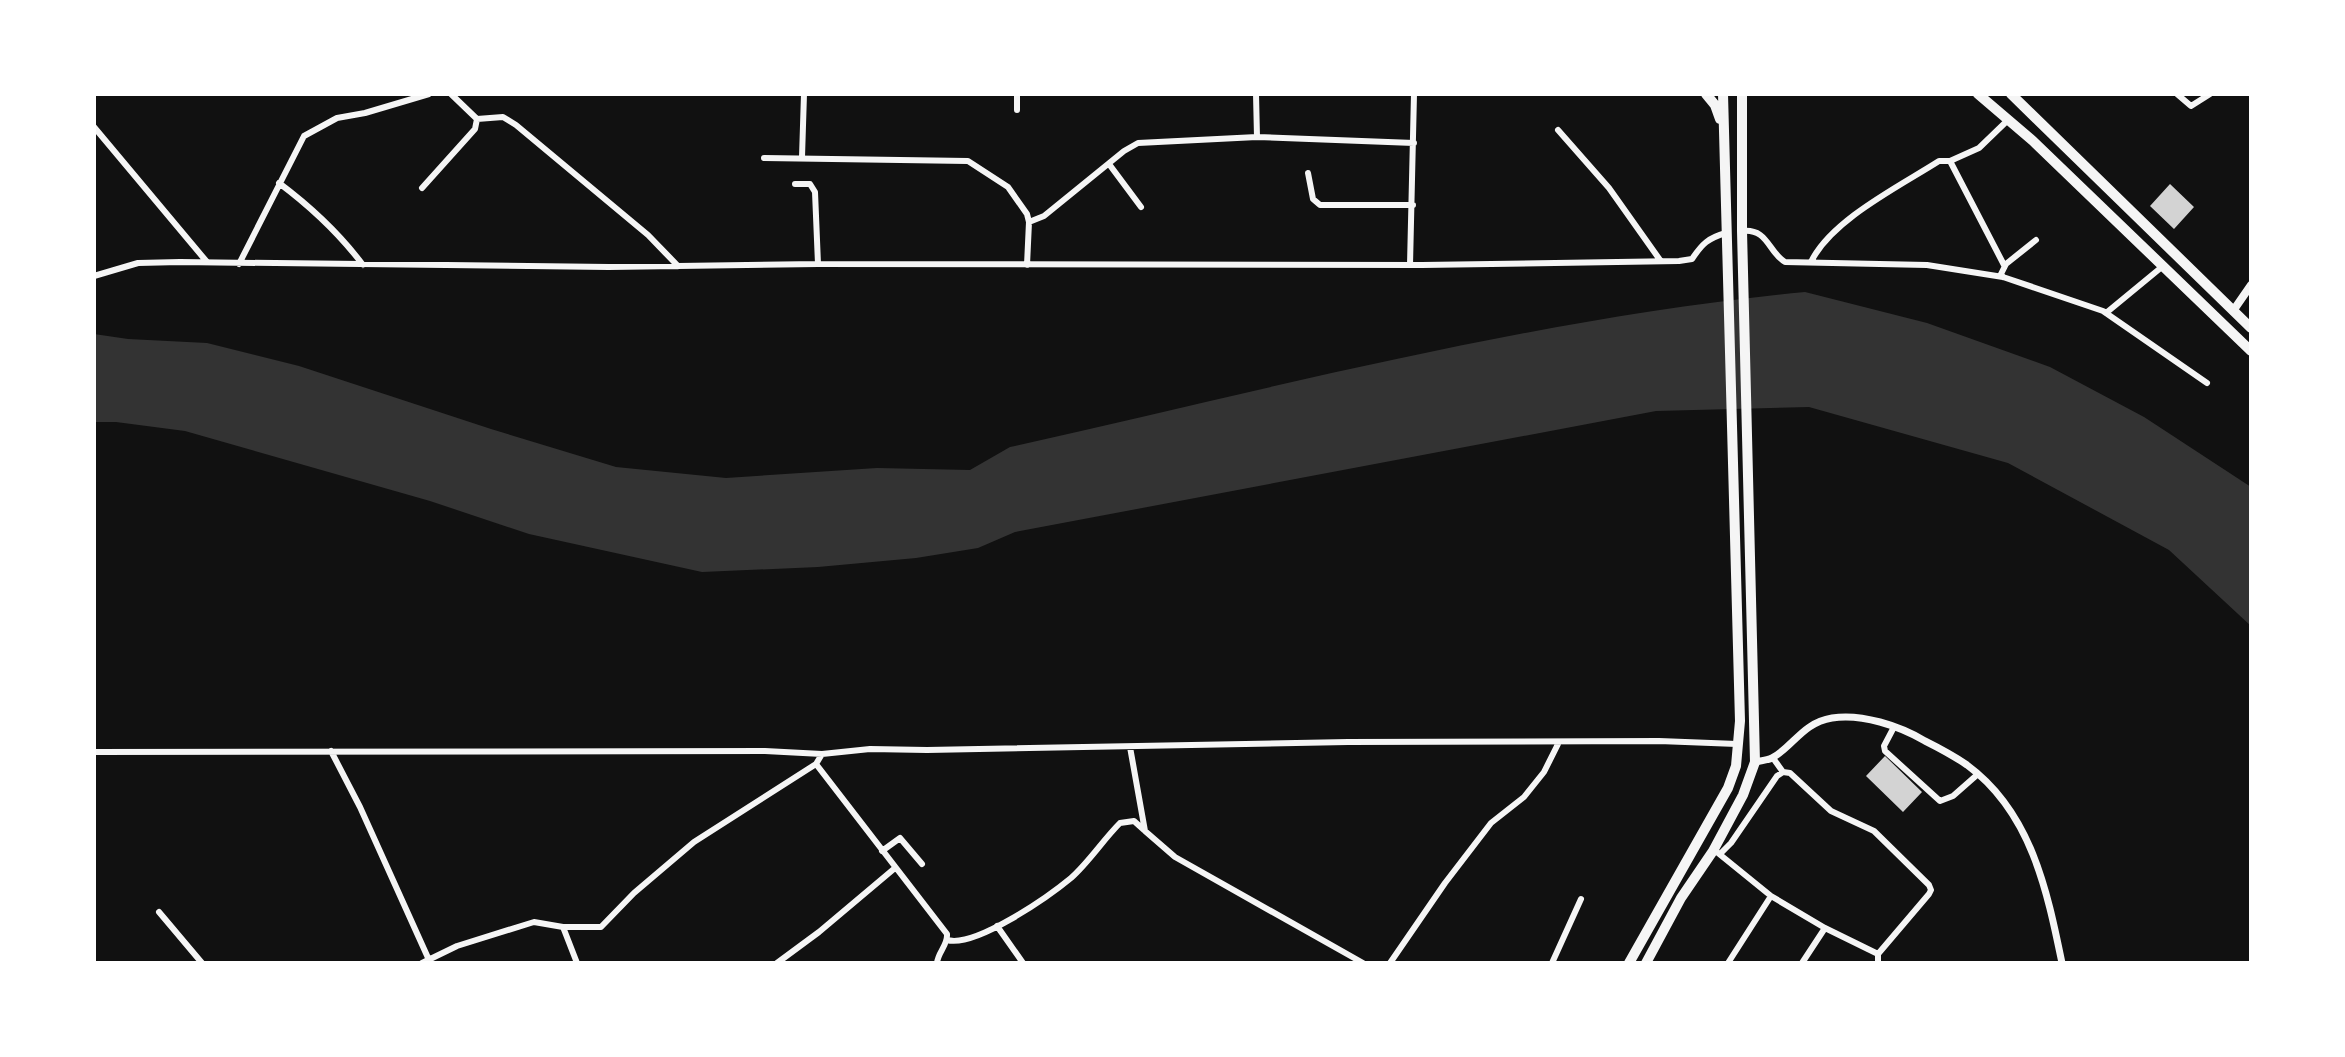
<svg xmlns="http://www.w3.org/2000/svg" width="2345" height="1057" font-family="'Alegreya Sans',sans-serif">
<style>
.water{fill:#333}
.building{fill:#d3d3d3}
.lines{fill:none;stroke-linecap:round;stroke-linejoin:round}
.minor{stroke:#f5f5f5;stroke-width:6}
.tertiary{stroke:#f5f5f5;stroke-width:7}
.secondary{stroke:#f5f5f5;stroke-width:8}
.trunk{stroke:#f5f5f5;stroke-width:10}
</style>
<rect width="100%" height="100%" fill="#111"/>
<path class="water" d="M 1805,292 L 1927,323 L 2050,367 L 2144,417 L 2251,487 L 2251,626 L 2169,550 L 2008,463 L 1809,407 L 1656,411 L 1015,532 L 978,548 L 916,558 L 818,567 L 702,572 L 529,534 L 430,501 L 185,431 L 116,422 L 94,422 L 94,334 L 128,339 L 207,343 L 299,366 L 491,429 L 616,467 L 726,478 L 877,468 L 970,470 L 1010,447 C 1273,388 1536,318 1805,292 Z"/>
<path class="building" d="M 2170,184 L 2194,207 L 2174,229 L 2150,206 Z
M 1885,756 L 1922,792 L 1903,812 L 1866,776 Z"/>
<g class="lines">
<path class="minor" d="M 451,94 L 477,119 L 503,117 L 516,125 L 648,235 L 678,266
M 2177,94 L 2191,106 L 2210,94
M 1017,110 L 1017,94
M 94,127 L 207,262
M 1558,130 L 1609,188 L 1660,260
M 1257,137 L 1414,143
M 802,157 L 804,94
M 764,158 L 968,161 L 1008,187 L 1027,214 L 1029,222
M 1950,161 L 1979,148 L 2009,119
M 1109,164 L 1141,207
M 1308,173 L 1313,199 L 1320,205 L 1413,205
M 279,183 C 311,207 339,233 363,265
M 795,184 L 810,184 L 815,192 L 818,264
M 422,188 L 475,129 L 477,119
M 1742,231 C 1768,228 1768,252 1785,262 L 1927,265 L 2003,277 L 2103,311 L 2207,383
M 1811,262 C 1831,220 1900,186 1939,161 L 1950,161 L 2004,265
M 239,264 L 304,136 L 337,118 L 365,113 L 429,94
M 1027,265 L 1029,222 L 1044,216 L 1124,151 L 1138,143 L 1257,137 L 1256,94
M 1410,265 L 1414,94
M 94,276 L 138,263 L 180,262 L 609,267 L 818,264 L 1422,265 L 1679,261 L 1692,259 C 1702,244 1708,238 1726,233
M 2003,277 L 2001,274 L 2006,264 L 2036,240
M 2106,313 L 2163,266
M 1894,727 L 1884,746 L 1885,751 L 1940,801 L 1953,796 L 1978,774
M 1130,747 L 1145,831 L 1175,857 L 1363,963
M 331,751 L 360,807 L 429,960
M 94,752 L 765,751 L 822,754
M 1773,758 L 1783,772
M 816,764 L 947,934 C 948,945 938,952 937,963
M 882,851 L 900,838 L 922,864
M 1718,853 L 1771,896 L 1728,963
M 1720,854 L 1731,843 L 1777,776 L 1783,772 L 1790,773 L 1831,811 L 1874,831 L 1929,885 L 1931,890 L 1929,894 L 1878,954
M 1771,896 L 1825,928 L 1878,954 L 1878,963
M 159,912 L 202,963
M 997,926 L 1023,963
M 563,927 L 577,963
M 947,940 C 975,948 1048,897 1071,878 C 1089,862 1103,840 1120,823 L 1134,821 L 1144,830
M 422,963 L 457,946 L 534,922 L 563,927 L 601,927 L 634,893 L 694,842 L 816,764 L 822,754 L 870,749 L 927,750 L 1348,742 L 1659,741 L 1737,744
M 777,963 L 819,932 L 895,868
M 1390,963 L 1445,883 L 1491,823 L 1524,797 L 1544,772 L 1559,742
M 1552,963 L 1581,899
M 1802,963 L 1825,928"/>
<path class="tertiary" d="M 1755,762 C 1760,761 1768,760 1772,758 C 1793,747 1802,723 1832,718 C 1861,713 1900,726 1925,741 C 1939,748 1954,756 1967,765 C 2031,812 2047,890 2062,963"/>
<path class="secondary" d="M 2233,311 L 2251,285"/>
<path class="trunk" d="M 1706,94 L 1715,105 L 1720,119
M 1978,94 L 2033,141 L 2251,351
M 2011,94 L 2251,328
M 1629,963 L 1728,788 L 1736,766 L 1740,721 L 1723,94
M 1646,963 L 1681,898 L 1713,851 L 1743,795 L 1755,762 L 1742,231 L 1742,94"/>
</g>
<rect width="2345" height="1057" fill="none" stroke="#ffffff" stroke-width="192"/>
</svg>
